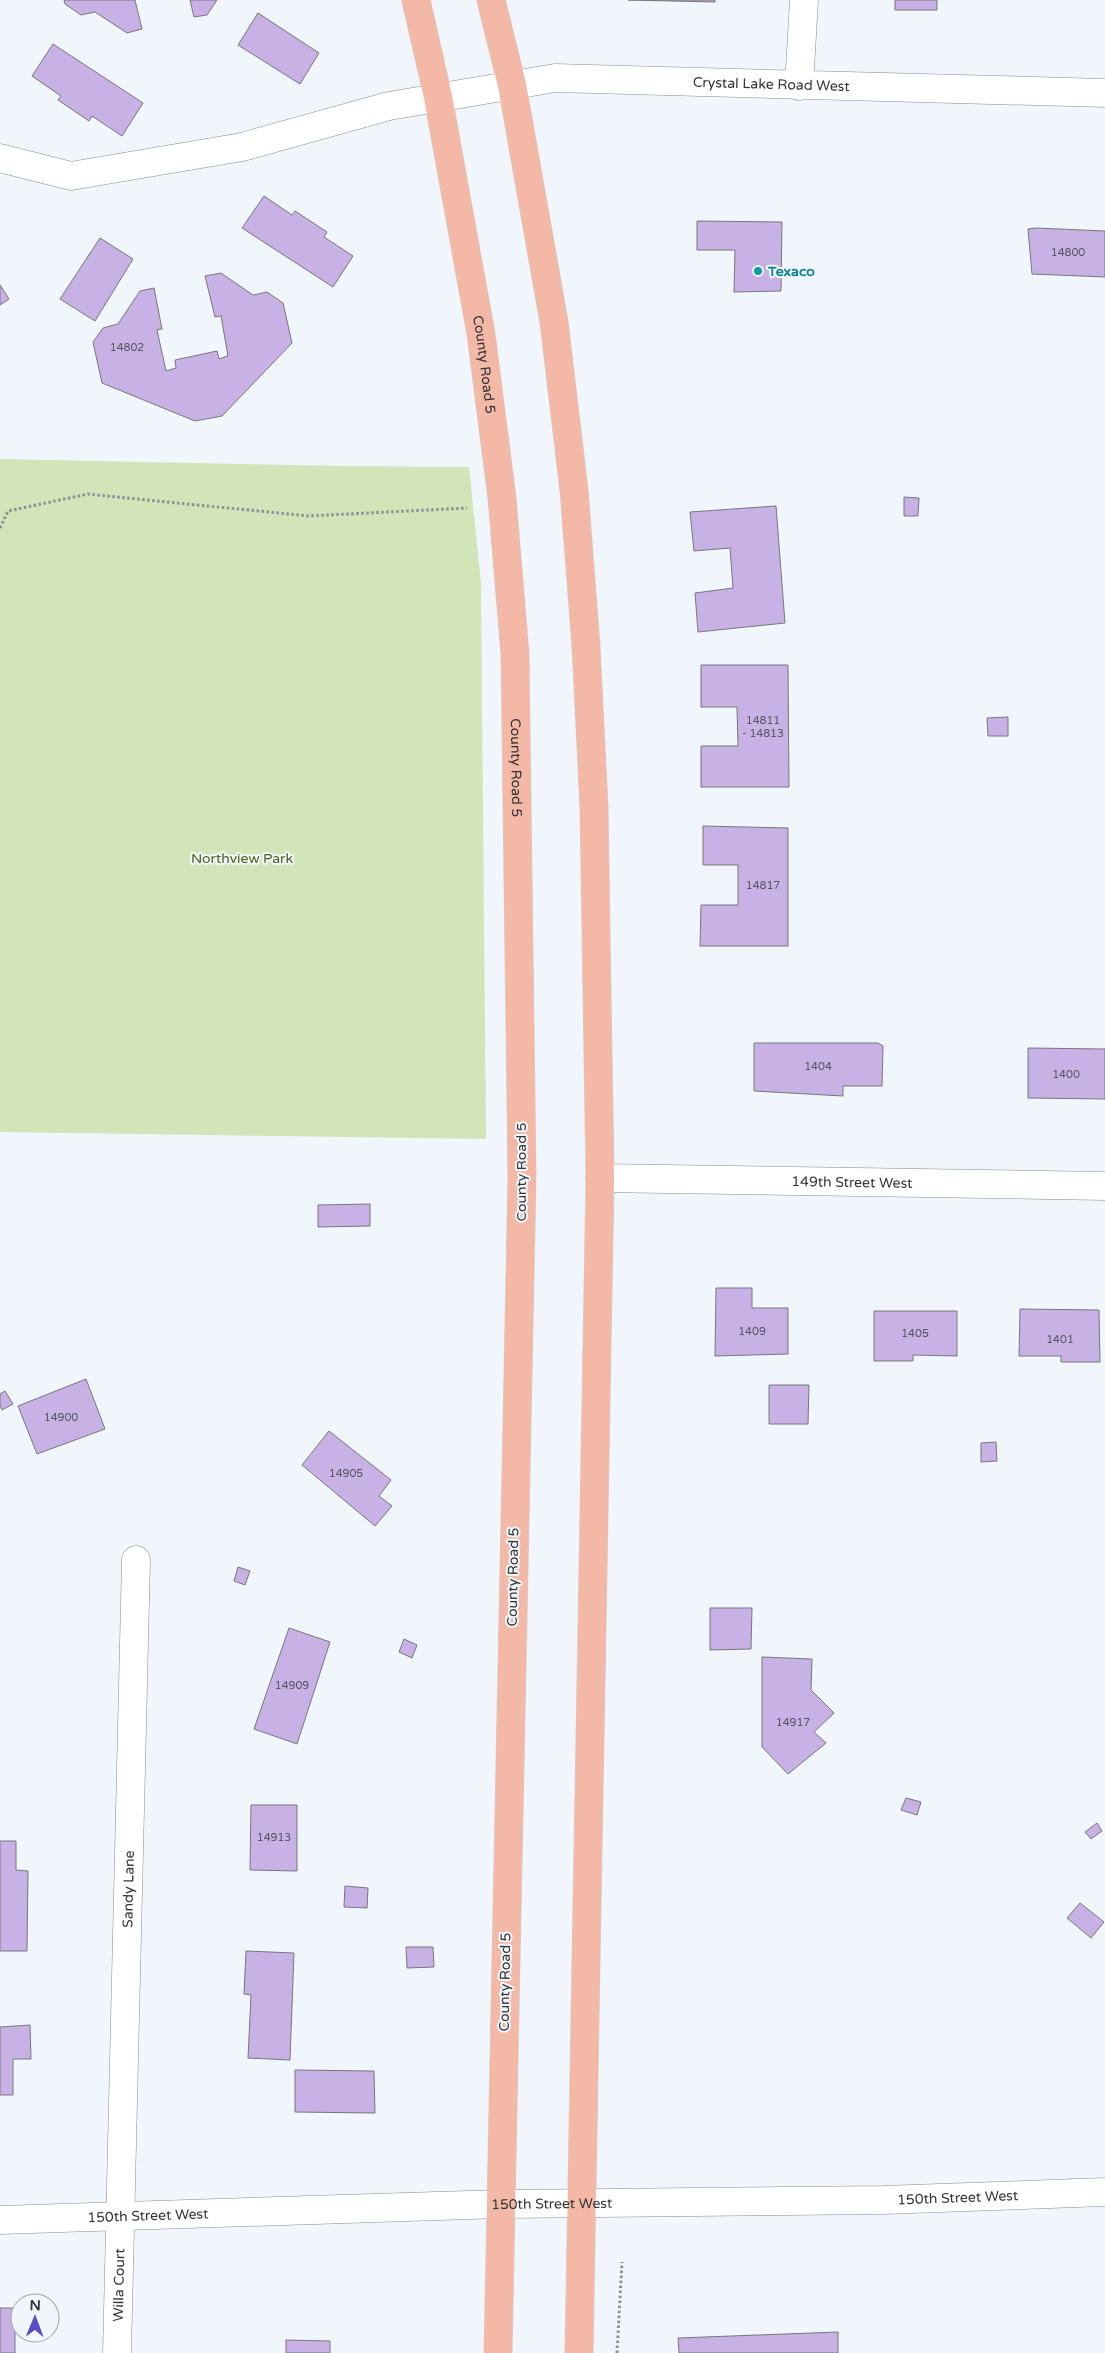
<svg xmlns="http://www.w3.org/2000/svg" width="1105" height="2353" font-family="'Varela Round',sans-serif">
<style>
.green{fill:#d2e5b9}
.building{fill:#c8b1e4;stroke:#78767c}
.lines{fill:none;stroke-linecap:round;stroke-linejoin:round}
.minor-casing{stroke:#878b90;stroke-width:29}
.major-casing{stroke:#d2d2d3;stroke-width:29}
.path{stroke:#8d9195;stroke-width:3;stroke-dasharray:2.5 2.5;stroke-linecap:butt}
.minor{stroke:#fff;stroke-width:28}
.major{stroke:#f4b8a7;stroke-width:28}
.culture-dot{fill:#0f9aa8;stroke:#f0f6fb;stroke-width:2}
.labels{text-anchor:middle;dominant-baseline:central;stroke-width:4;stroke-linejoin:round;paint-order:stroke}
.number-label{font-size:11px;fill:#585362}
.street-label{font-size:14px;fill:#323436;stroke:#f0f6fb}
.culture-label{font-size:14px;font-weight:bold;fill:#0d838f;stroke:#f0f6fb;text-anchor:start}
.park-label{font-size:14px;fill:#476012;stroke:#f0f6fb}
</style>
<rect width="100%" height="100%" fill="#f0f6fb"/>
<path class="green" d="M 0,459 L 345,466 L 469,467 L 481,583 L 486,1139 L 0,1132 Z"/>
<path class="building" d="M 64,0 L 135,0 L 142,29 L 127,33 L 95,12 L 81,15 L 65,4 Z
M 190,0 L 217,0 L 207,15 L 194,17 Z
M 628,0 L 715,0 L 715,2 Z
M 895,0 L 937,0 L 937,10 L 895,10 Z
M 258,13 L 319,53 L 300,84 L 238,45 Z
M 53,44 L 143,103 L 122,136 L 92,116 L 89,121 L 58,100 L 61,96 L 32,76 Z
M 264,196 L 292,215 L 295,211 L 327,232 L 324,237 L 353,256 L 333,287 L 242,228 Z
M 697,221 L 782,222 L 781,291 L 734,292 L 735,250 L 697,250 Z
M 1036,228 L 1105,231 L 1105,277 L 1032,274 L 1028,229 Z
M 100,238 L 133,259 L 95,321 L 60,299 Z
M 221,273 L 253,295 L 267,292 L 283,303 L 292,343 L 222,416 L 195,421 L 102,383 L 93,342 L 103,328 L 118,324 L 140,291 L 154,288 L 162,329 L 157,330 L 166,371 L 176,368 L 175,360 L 217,351 L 219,359 L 228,356 L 221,316 L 215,317 L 205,276 Z
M 0,285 L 9,299 L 0,305 Z
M 904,497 L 919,498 L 918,516 L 904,516 Z
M 776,506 L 785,623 L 698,632 L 695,593 L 733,588 L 730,548 L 694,551 L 690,512 Z
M 701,665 L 788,665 L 789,787 L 701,787 L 701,746 L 738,746 L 737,707 L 701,707 Z
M 1008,717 L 1008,736 L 988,736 L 987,718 Z
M 703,826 L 788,828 L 788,946 L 700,946 L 701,905 L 738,905 L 738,865 L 703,865 Z
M 754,1043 L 878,1043 L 883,1046 L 882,1086 L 843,1086 L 843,1096 L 754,1091 Z
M 1028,1048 L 1105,1049 L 1105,1099 L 1028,1098 Z
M 370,1204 L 370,1226 L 318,1227 L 318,1205 Z
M 716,1288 L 752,1288 L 752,1308 L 788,1308 L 788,1354 L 715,1356 Z
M 1020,1309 L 1099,1310 L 1100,1362 L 1061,1362 L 1061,1356 L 1019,1356 Z
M 874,1311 L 957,1311 L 957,1356 L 913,1355 L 913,1361 L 874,1361 Z
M 86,1379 L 105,1429 L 37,1454 L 18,1406 Z
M 769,1385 L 809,1385 L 808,1424 L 769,1424 Z
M 5,1391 L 13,1404 L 2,1410 L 0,1405 L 0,1394 Z
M 329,1431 L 391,1480 L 379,1496 L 392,1506 L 375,1526 L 302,1465 Z
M 996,1442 L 997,1461 L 981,1462 L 981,1443 Z
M 238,1567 L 250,1571 L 245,1585 L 234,1581 Z
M 710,1608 L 752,1608 L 751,1649 L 710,1650 Z
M 289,1628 L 330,1642 L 297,1744 L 254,1729 Z
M 404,1639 L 417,1645 L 412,1658 L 399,1652 Z
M 762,1657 L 812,1659 L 811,1690 L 834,1713 L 814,1732 L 826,1743 L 788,1774 L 762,1747 Z
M 906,1798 L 921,1802 L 917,1815 L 901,1810 Z
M 251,1805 L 297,1805 L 297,1871 L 250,1870 Z
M 1097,1823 L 1102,1831 L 1091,1839 L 1085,1832 Z
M 0,1841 L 16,1841 L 16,1870 L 28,1871 L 27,1951 L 0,1951 Z
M 345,1886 L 368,1888 L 367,1908 L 344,1907 Z
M 1080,1903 L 1104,1922 L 1091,1938 L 1067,1918 Z
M 406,1947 L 433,1947 L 434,1967 L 407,1968 Z
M 246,1951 L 294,1953 L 290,2060 L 248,2058 L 251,1995 L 244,1994 Z
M 30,2025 L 31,2059 L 13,2059 L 13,2095 L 0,2095 L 0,2027 Z
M 295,2070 L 374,2071 L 375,2113 L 295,2112 Z
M 0,2308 L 15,2308 L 15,2353 L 0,2353 Z
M 838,2332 L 838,2353 L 679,2353 L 678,2338 Z
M 286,2340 L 330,2341 L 330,2353 L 286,2353 Z"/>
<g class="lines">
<defs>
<g id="minor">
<path d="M 799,86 L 804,0"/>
<path id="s1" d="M 0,158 L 71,176 L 242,147 L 389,106 L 555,78 L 1105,93"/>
<path id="s2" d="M 600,1178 L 1105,1186"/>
<path id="s3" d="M 0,2220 L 500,2204 L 883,2200 L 1105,2192"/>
<path id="s4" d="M 117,2353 L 136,1560"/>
</g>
<g id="major">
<path id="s5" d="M 416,0 L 438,97 L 481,334 L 502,498 L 515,654 L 522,1177 L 498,2353"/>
<path d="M 491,0 L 512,85 L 554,322 L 574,490 L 586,646 L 594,807 L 600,1178 L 579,2353"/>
</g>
</defs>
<use href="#minor" class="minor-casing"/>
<use href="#major" class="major-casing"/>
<path class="path" d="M 0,528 L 8,511 L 88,494 L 308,516 L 467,508
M 617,2353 L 622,2262"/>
<use href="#minor" class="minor"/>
<use href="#major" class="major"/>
</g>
<circle class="culture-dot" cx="758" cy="271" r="5"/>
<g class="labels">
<g class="number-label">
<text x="1068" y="252">14800</text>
<text x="127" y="347">14802</text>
<text x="763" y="720">14811<tspan x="763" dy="13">- 14813</tspan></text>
<text x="763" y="885">14817</text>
<text x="818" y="1066">1404</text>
<text x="1066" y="1074">1400</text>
<text x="752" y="1331">1409</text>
<text x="915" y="1333">1405</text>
<text x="1060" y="1339">1401</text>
<text x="61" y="1417">14900</text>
<text x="346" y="1473">14905</text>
<text x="292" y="1685">14909</text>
<text x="793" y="1722">14917</text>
<text x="274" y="1837">14913</text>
</g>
<g class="street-label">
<text stroke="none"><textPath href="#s1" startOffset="784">Crystal Lake Road West</textPath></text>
<text stroke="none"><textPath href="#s5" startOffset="371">County Road 5</textPath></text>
<text stroke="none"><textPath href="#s5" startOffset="776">County Road 5</textPath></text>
<text transform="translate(521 1172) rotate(-90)">County Road 5</text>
<text stroke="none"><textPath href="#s2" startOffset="252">149th Street West</textPath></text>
<text transform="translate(513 1577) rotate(-89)">County Road 5</text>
<text stroke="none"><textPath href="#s4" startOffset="464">Sandy Lane</textPath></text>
<text transform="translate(505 1982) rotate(-89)">County Road 5</text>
<text stroke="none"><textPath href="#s3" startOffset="958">150th Street West</textPath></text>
<text stroke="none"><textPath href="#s3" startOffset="552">150th Street West</textPath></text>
<text stroke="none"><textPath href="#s3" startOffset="148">150th Street West</textPath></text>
<text stroke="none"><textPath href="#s4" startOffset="68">Willa Court</textPath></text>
</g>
<g class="culture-label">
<text x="768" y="271">Texaco</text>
</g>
<g class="park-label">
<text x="242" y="858">Northview Park</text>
</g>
</g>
<g transform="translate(35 2318) rotate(1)"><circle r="24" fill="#f0f6fb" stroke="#a4a8ac"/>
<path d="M0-4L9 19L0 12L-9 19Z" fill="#5c4cc4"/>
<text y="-8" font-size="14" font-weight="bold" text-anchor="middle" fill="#323436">N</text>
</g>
</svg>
